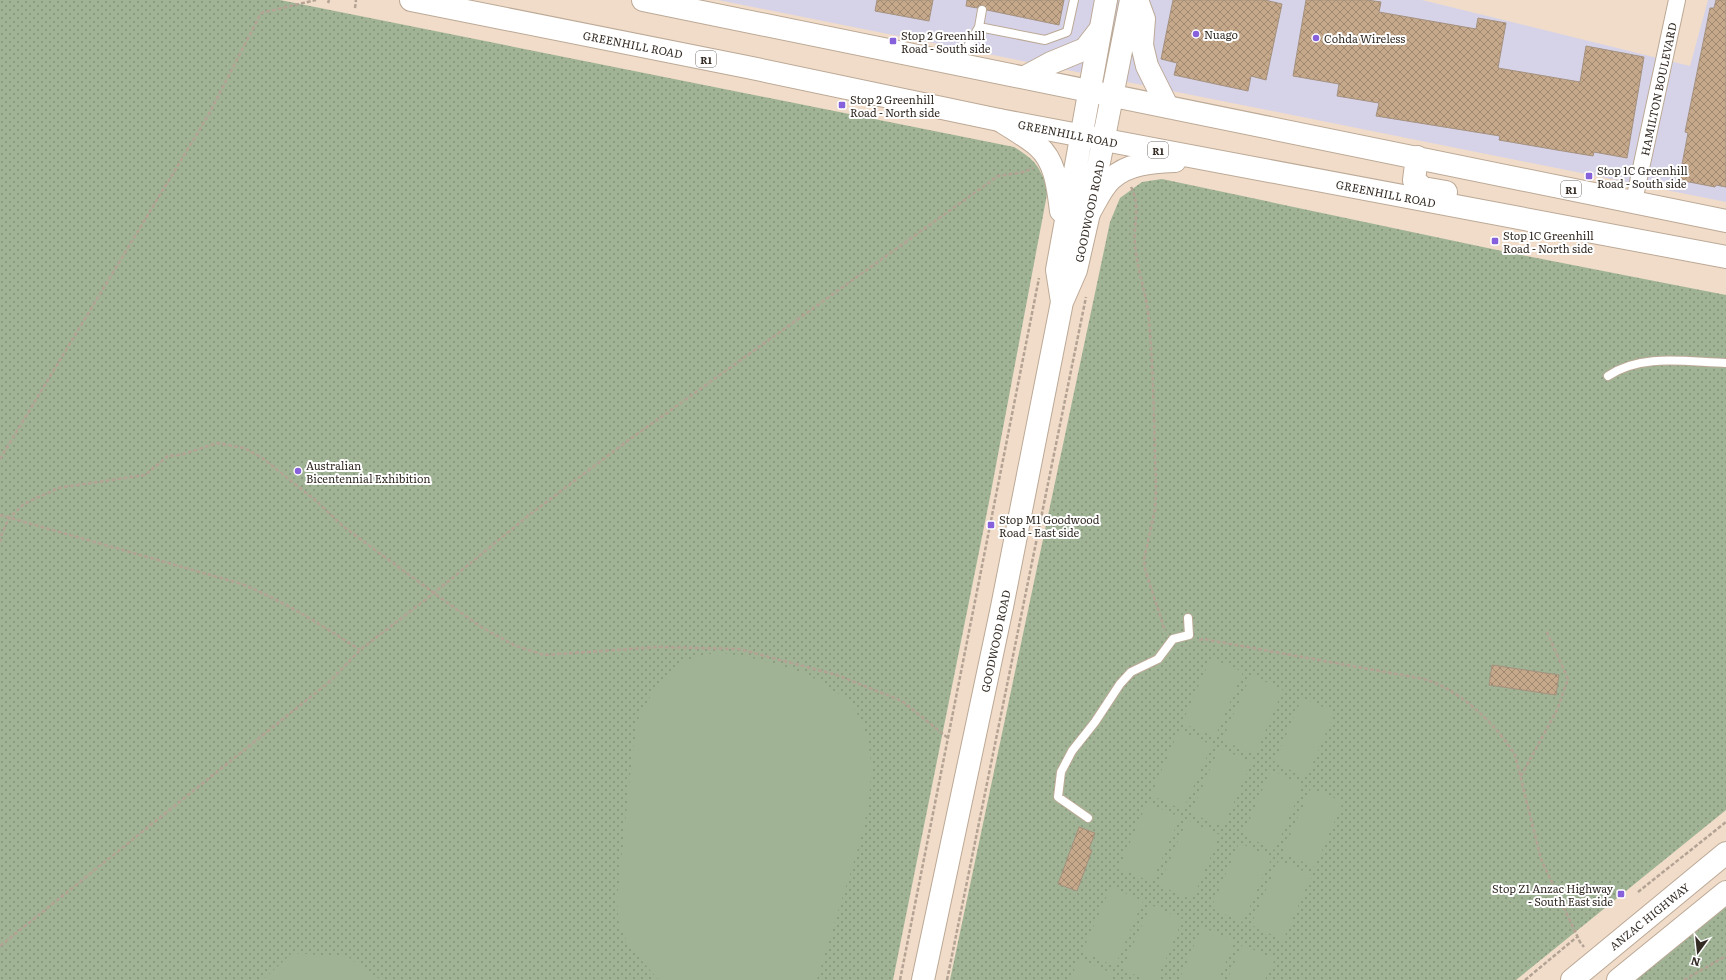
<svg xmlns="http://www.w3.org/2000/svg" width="1726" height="980" font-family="Literata,serif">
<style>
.commercial{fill:#d6d3e9}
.park{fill:url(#park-dots)}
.pitch{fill:#a0b495}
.building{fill:url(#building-cross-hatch);stroke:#a4917f}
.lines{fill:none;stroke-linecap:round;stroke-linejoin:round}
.service-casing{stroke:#bca996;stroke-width:10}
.minor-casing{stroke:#bca996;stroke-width:18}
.secondary-casing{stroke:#bca996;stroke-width:24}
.primary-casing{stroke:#bca996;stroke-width:24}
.trunk-casing{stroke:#bca996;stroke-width:24}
.path{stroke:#b4a394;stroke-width:2.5;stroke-dasharray:4 2;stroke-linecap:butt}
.service{stroke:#fff;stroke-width:8}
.minor{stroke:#fff;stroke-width:16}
.secondary{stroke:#fff;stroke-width:22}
.primary{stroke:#fff;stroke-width:22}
.trunk{stroke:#fff;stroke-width:22}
.poi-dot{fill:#8761dc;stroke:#fff;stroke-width:1.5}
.labels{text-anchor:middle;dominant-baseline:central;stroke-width:4;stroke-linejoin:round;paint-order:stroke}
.shield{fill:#fff;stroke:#706b66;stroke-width:1}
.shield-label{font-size:10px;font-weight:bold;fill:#332b24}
.poi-label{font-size:11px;fill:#332b24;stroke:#fff;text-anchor:start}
.street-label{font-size:11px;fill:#332b24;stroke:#fff}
</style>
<defs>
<pattern id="park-dots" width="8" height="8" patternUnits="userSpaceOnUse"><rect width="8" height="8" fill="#a0b495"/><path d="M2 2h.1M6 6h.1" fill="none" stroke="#839379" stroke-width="1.8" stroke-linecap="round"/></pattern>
<pattern id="building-cross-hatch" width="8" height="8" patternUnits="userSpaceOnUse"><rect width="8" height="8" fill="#c6a88b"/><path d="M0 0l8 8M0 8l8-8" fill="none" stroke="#a18971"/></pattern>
</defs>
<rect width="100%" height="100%" fill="#f0dcc8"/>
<path class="commercial" d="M 718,0 L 1422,0 L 1690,66 L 1708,0 L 1726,0 L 1726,202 Z"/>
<path class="park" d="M 0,0 L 280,0 L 1014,147 C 1036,161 1038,164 1048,189 L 990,497 L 893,980 L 0,980 Z
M 1162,179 L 1516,254 L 1726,295 L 1726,810 L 1516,980 L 950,980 L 1110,222 L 1120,198 L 1142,182 Z
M 1726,904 L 1726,980 L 1631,980 Z"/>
<path class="pitch" d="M 718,652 C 759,659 800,665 834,691 C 839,694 845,697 849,702 C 894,756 859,846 840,905 C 832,930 825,955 817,980 L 659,980 L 632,950 L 619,926 L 617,900 L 633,748 L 639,716 L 656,687 L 682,661 Z
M 1211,658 L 1243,672 L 1215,737 L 1182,723 Z
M 1251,675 L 1283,690 L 1255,755 L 1222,740 Z
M 1302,698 L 1335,712 L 1307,777 L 1274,763 Z
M 1179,730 L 1212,745 L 1183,810 L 1151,795 Z
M 1219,748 L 1252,762 L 1223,827 L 1191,813 Z
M 1271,770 L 1303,785 L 1275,850 L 1243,835 Z
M 1311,788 L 1343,802 L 1315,867 L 1282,853 Z
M 1147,803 L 1180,817 L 1152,882 L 1119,868 Z
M 1187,820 L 1220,835 L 1192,900 L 1159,885 Z
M 1239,843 L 1272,857 L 1243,922 L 1211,908 Z
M 1279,860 L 1312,875 L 1283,940 L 1251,925 Z
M 1111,887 L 1143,901 L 1115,966 L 1082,952 Z
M 1151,905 L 1183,919 L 1157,980 L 1147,980 L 1122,969 Z
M 1202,927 L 1235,941 L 1218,980 L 1179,980 Z
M 1242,945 L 1275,959 L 1265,980 L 1227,980 Z
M 292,953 L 348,957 L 381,980 L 263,980 Z
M 1079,959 L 1112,973 L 1109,980 L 1070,980 Z"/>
<path class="building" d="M 877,0 L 933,0 L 929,21 L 875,11 Z
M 967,0 L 1064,0 L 1059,25 L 987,10 L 983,5 L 977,8 L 966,6 Z
M 1173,0 L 1265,0 L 1282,4 L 1266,80 L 1251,76 L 1248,91 L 1174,75 L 1177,63 L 1161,59 Z
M 1306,0 L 1367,0 L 1381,2 L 1379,12 L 1476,29 L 1478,18 L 1506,23 L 1498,68 L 1580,82 L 1586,46 L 1644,57 L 1627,158 L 1594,152 L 1593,156 L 1557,150 L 1499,140 L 1500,136 L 1376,116 L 1379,103 L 1337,96 L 1339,84 L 1293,76 Z
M 1716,0 L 1726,0 L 1726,187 L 1716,185 L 1715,187 L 1679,180 L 1688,133 L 1685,132 L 1710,8 L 1714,8 Z
M 1492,665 L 1559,675 L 1556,695 L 1489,685 Z
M 1079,827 L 1095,833 L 1089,849 L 1092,850 L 1077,891 L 1058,884 Z"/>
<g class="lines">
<defs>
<path id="service" d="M 979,27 L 1045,40 L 1067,32 L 1074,0
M 959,62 L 979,27 L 982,10
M 1608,376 C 1641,353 1687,362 1726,363
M 1088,818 L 1058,797 L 1061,772 L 1072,751 L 1095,722 L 1120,684 L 1131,672 L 1158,659 L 1173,639 L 1189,635 L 1188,618"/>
<path id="minor" d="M 1634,201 L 1677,0"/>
<path id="secondary" d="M 1137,0 L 1144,19 L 1142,45 L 1147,66 L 1167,106
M 999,120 C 1012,128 1026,136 1038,146 C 1056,162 1058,188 1061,211
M 1062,302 L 1057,270 L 1106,0
M 923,980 L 1002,607 L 1062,302 L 1076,270 L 1089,213 L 1131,0"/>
<path id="primary" d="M 1572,980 L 1726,853
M 1618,980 L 1726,892"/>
<path id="trunk" d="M 411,0 L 747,67 L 999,120 L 1726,257
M 643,0 L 1726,221
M 1025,77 L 1051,63 L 1085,49 L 1099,31
M 1417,157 L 1414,180 L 1423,188 L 1446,192
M 1089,213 C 1095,203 1102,187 1111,179 C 1128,163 1153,162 1175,161"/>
</defs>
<use href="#service" class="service-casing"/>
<use href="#minor" class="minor-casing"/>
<use href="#secondary" class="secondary-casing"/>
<use href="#primary" class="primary-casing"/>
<use href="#trunk" class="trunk-casing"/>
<path class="path" d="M 328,3 L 329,0
M 355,8 L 356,0
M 1131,187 C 1141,205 1133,225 1135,244 C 1137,270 1147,295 1149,321 C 1154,376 1154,433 1156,488 L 1155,509 L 1144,560 L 1145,569 L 1165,631
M 0,459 L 209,114 L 261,13 L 316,0
M 0,515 L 242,584 C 287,603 320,624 360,650
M 0,542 L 1,536 L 9,518 L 24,504 L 58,488 L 145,475 L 168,456 L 181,455 L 217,443 L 244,448 L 261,457 L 314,499 L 344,527 L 434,593 L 481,627 L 516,646 L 544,655 L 658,647 L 739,649 L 837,675 L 902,701 L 948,738
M 1199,640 L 1203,639 L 1424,679 C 1459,689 1496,724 1515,755 L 1541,859 L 1580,942 L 1584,947
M 1521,776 L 1557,710 L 1568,679 L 1546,630
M 1638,892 L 1726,822
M 0,946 L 329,682 L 360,650 L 434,593 L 528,516 L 622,445 L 998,176 L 1024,172 L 1033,168
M 900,980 L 1039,278
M 947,980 L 1086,297
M 1525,980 L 1578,936
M 1684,980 L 1726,956"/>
<use href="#service" class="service"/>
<use href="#minor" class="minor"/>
<use href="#secondary" class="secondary"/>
<use href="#primary" class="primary"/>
<use href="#trunk" class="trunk"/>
</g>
<g class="poi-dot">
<circle cx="1196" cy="34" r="4"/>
<circle cx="1316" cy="38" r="4"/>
<rect x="889" y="37" width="8" height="8" rx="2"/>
<rect x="838" y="101" width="8" height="8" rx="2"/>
<rect x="1585" y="172" width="8" height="8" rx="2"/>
<rect x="1491" y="237" width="8" height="8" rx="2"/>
<circle cx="298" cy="471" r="4"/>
<rect x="987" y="521" width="8" height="8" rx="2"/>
<rect x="1617" y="890" width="8" height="8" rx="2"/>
</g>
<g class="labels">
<g class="shield">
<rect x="696" y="51" width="20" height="16" rx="3"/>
<rect x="1148" y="142" width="20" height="16" rx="3"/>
<rect x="1561" y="181" width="20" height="16" rx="3"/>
</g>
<g class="shield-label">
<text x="706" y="59">R1</text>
<text x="1158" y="150">R1</text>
<text x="1571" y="189">R1</text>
</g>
<g class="poi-label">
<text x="1204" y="34">Nuago</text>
<text x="901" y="35">Stop 2 Greenhill<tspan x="901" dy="13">Road - South side</tspan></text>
<text x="1324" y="38">Cohda Wireless</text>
<text x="850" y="99">Stop 2 Greenhill<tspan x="850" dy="13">Road - North side</tspan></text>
<text x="1597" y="170">Stop 1C Greenhill<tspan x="1597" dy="13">Road - South side</tspan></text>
<text x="1503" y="235">Stop 1C Greenhill<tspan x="1503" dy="13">Road - North side</tspan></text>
<text x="306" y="465">Australian<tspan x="306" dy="13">Bicentennial Exhibition</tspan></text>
<text x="999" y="519">Stop M1 Goodwood<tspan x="999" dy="13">Road - East side</tspan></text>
<text x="1613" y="888" text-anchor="end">Stop Z1 Anzac Highway<tspan x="1613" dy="13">- South East side</tspan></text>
</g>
<g class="street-label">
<text transform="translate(633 44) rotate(11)">GREENHILL ROAD</text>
<text transform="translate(1658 89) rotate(-78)">HAMILTON BOULEVARD</text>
<text transform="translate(1068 133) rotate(11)">GREENHILL ROAD</text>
<text transform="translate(1386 193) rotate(11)">GREENHILL ROAD</text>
<text transform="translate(1089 211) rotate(-78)">GOODWOOD ROAD</text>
<text transform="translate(995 641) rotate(-78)">GOODWOOD ROAD</text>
<text transform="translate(1649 916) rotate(-39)">ANZAC HIGHWAY</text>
</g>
</g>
<g transform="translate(1698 952) rotate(195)" stroke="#ffffff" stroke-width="3" paint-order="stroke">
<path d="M0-3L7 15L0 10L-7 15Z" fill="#332b24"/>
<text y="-6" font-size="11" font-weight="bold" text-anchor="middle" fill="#332b24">N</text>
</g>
</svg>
